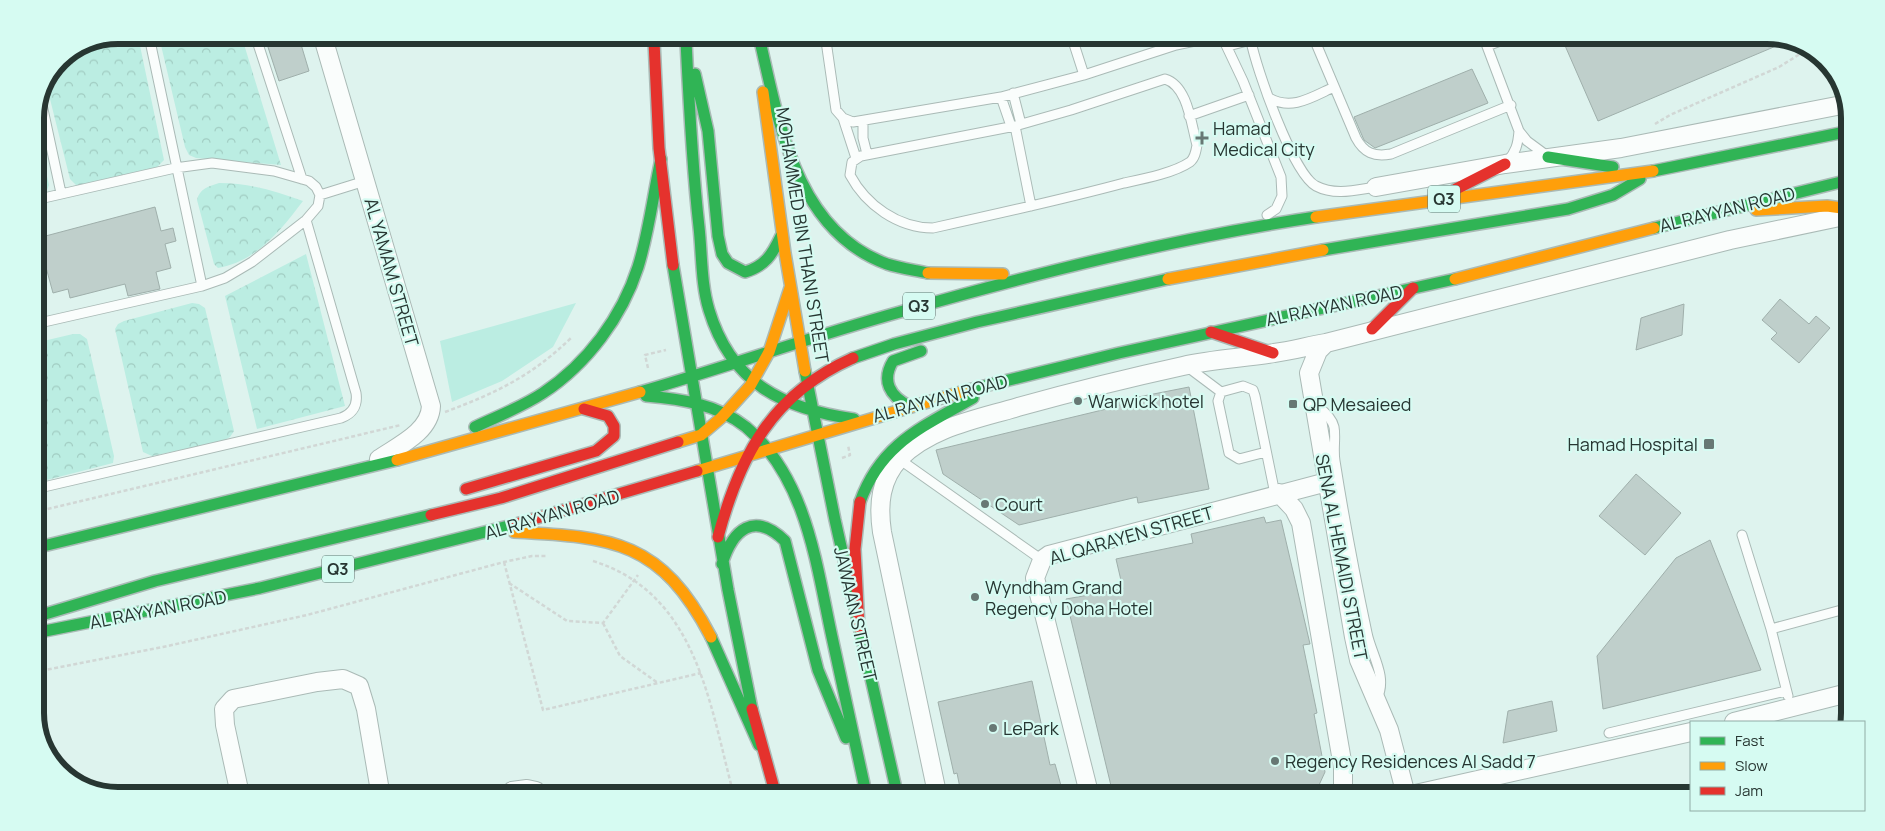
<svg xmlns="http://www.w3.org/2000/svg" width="1885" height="831" font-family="Manrope,sans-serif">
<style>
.green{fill:#bbede2}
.forest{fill:url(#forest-crowns)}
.building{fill:#bfcfcb;stroke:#9fafab}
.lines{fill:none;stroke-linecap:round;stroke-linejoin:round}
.lane-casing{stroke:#aabab6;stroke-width:11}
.street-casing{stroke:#aabab6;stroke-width:20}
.fast-casing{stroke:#aabab6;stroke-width:14}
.slow-casing{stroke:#aabab6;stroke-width:14}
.jam-casing{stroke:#aabab6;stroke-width:14}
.path{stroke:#d1d7d5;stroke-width:2.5;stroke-dasharray:4 2.5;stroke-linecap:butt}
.lane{stroke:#fafdfc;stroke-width:9}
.street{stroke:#fafdfc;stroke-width:18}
.fast{stroke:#30b455;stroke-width:11}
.slow{stroke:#ff9f0a;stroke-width:11}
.jam{stroke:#e5322d;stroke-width:11}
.poi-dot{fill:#677874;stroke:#d6fbf2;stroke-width:2}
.labels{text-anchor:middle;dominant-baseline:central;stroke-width:4.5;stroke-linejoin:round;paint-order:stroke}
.shield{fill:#d6fbf2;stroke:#5c716c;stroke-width:1}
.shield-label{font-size:16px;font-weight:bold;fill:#273632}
.poi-label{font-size:18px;fill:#273632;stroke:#d6fbf2;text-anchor:start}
.street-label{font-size:18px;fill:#273632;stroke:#d6fbf2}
.rim{fill:none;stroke:#273632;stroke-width:6}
</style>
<defs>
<pattern id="forest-crowns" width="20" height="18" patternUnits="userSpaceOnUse" patternTransform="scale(1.25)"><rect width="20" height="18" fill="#bbede2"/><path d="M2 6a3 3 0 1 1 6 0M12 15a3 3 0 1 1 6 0" fill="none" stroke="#a1ccc2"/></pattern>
</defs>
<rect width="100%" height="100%" fill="#def3ee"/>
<path class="green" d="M 576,303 L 553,347 L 502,381 L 452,402 L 440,341 Z"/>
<path class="forest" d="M 87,41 L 139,41 L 164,160 L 154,170 L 86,185 L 76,185 L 70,179 L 47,87 L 60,59 Z
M 160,41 L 243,41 L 281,165 L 196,158 L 189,155 L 185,147 Z
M 35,124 L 49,185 L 46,193 L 35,198 Z
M 219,183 C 249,183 275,191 303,201 C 281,230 257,261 218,268 L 214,264 L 197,200 C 199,189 209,186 219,183 Z
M 306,254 L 345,406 L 257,429 L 225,296 Z
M 192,303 L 199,304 L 205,308 L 234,431 L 230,437 L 223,441 L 152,456 L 143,452 L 115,329 L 118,324 L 124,321 Z
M 73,334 L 80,334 L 87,339 L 114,456 L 113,463 L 35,483 L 35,343 Z"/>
<path class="building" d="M 266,41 L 300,41 L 309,71 L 279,81 Z
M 1563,41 L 1788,41 L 1598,121 Z
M 1472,69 L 1488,103 L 1375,148 L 1364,140 L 1354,117 Z
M 155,207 L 161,231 L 173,228 L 176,241 L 165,244 L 171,268 L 156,272 L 160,289 L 128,296 L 125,284 L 70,298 L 68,289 L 53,293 L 38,238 Z
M 1780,299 L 1809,324 L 1816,316 L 1830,328 L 1799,363 L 1771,339 L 1777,333 L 1762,320 Z
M 1684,304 L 1682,335 L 1636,350 L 1641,318 Z
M 1189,387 L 1209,489 L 1138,503 L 1137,497 L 1019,525 L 943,474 L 936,450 L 1119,406 L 1118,401 Z
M 1636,474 L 1681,513 L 1645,555 L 1599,516 Z
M 1264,517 L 1266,523 L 1281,520 L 1310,644 L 1303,645 L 1317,713 L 1314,714 L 1325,772 L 1319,785 L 1270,794 L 1113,794 L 1066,599 L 1123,589 L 1116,559 L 1193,543 L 1191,534 Z
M 1710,540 L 1761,670 L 1603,709 L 1597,656 L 1676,558 Z
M 1032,681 L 1050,765 L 1055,764 L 1063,793 L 961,793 L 957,773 L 954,774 L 938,702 Z
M 1552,701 L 1557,731 L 1503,743 L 1508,711 Z"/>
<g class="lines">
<defs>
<path id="lane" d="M 150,41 L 202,286
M 257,41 L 302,179
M 826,41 L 836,110 L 843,118 L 853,122 L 1001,97 L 1084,75 L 1176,45 L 1195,41
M 1073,41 L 1084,75
M 1223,41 L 1232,45 L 1247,41
M 1251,41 C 1256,68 1293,174 1316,186 C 1335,196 1356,190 1376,187
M 1315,41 L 1356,138 C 1364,153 1374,157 1391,154 L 1511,105
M 1485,41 L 1519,131 L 1527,141 L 1546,155
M 1225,43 L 1243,81 L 1281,177 L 1282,196 L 1276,209 L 1267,215
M 1487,46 L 1500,41
M 1165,79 C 1188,86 1191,124 1197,145 C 1196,151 1195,158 1190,162 C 1174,173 1143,179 1124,183 C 1061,200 997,214 933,228 C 898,228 866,205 850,175 L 852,162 L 861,156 L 1015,126 L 1071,110 Z
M 1013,93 L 1021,124
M 1001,97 L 1011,126
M 1269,98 C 1292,111 1312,97 1334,87
M 41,100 L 61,193
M 1189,116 L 1249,95
M 843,118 L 856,158
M 863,121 L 863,138 L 867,154
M 1015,126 L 1031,206
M 1507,162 C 1516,152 1518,144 1519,131
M 320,195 L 365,181
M 35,200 L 175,168 L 212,163 L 274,171 L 309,181 L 316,187 L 320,195 L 318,206 L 306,220 L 252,262 L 225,278 L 202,286 L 35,324
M 1185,365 L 1221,392
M 1318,406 C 1324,412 1332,418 1334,427 C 1336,437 1333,449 1335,461 C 1344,518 1355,576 1367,633 C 1371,654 1388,677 1377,698
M 1266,452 L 1239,459 L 1229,453 L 1218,401 L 1221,392 L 1243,386 L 1253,390 L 1255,396 L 1275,494
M 899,459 L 1042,560
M 35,489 L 341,418 C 352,414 358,406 356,393 L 306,220
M 1742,535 L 1771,629 L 1845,609
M 1771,629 L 1788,696
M 1609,733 L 1786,691"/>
<path id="street" d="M 324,41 L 431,406 C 430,432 398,446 379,459
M 1376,187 L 1505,164 L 1621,148 L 1847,104
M 1326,343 L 1318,351 L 1309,373 L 1354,637 L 1359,660 L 1389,730 L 1406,795
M 1279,493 L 1294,509 L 1301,523 L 1343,767 L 1343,794
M 1734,722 L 1844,694
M 239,790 L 225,725 L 224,709 L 233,699 L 317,682 L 343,679 L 359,686 L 366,709 L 380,791
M 512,791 L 527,789 L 536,791
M 937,793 L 882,532 C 878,505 880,479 900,458 C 931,427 978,419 1018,407 C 1072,392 1128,378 1183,366 C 1213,359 1244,358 1274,353 C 1291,351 1308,346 1326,343 L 1730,240 L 1849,215
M 1089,793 L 1035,578 L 1042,560 L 1049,555 L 1327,482
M 1411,795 L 1691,732"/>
<path id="fast" d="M 686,41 C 689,103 692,165 699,227 C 702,254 701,284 709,310 C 731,383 783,409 854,419
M 760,41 C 779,123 796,231 887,264 C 899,268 914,270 928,273
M 695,74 L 708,131 L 718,236 L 722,254 L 728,263 L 745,272 C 765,266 772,255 781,236
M 1548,157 L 1613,167
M 1653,171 L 1850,131
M 1654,228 L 1849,180
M 1323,250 L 1568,209 L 1613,195 L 1640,179
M 673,265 L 728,590 L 752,709
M 853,358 L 894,344 L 977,322 L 1168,279
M 805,371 L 835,520 L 897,793
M 968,390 L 1119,353 L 1455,279
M 640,392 C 727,367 813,336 900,312 C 1037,273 1176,238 1316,217
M 646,396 C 681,399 717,404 746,427 C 807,479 816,564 832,637 C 843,689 855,741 866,793
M 909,406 C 890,396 881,381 893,361 L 921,351
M 475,427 C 498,416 522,407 543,393 C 587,364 622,317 638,267 C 649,232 653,195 661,159
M 860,502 C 881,443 923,427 973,398
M 35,548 L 397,460
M 722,564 C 733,529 754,511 785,541 L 818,670 L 846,738
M 35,617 L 155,581 L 431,515
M 35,633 L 260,588 L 513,525
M 711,637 L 759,745"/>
<path id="slow" d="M 763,92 L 785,253 L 805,371
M 1756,210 L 1827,206 L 1849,209
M 1316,217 L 1653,171
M 928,273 L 1003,274
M 1168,279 L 1323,250
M 1455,279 L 1654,228
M 678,442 L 701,435 L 721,418 L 750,386 L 769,352 L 790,288
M 397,460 L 640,392
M 697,471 L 968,390
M 514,532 C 614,537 661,541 711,637"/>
<path id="jam" d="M 654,41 L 659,148 L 673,265
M 1456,189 L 1505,164
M 1372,329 L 1413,288
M 1211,332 L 1273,353
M 466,489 L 596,451 L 614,436 L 614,426 L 608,416 L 584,409
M 431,515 L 501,498 L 678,442
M 513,525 L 697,471
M 718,537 C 740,455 772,394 853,358
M 859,628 L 855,549 L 860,502
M 752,709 L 775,792"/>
</defs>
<use href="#lane" class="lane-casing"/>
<use href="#street" class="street-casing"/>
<use href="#fast" class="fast-casing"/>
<use href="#slow" class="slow-casing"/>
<use href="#jam" class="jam-casing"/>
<path class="path" d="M 1655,124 L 1670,115 L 1779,67 L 1808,49
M 648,368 L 645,355 L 666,350
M 445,412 C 496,393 532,376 572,337
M 842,458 L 850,455 L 848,445
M 35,512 L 401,425
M 593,561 C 696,593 709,701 733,792
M 504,562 L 543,710 L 701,673
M 509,583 L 567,621 L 603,623 L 638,575
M 603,623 L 620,656 L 658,683
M 35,672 L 163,647 L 307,615 L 504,562 L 532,556 L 547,556"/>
<use href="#lane" class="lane"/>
<use href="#street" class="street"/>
<use href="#fast" class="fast"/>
<use href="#slow" class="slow"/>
<use href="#jam" class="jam"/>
</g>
<g class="poi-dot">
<path d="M1199.5 130.5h5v5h5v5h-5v5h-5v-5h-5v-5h5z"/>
<circle cx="1078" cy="401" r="5"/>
<rect x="1288" y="399" width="10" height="10" rx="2.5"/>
<rect x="1703" y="438" width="12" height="12" rx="2.5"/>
<circle cx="985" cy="504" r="5"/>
<circle cx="975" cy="597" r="5"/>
<circle cx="993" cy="728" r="5"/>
<circle cx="1275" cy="761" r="5"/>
</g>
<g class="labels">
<g class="shield">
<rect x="1428" y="185.5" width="32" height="27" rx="4"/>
<rect x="903" y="292.5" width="32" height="27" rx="4"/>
<rect x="322" y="555.5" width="32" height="27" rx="4"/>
</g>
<g class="shield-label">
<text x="1444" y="199">Q3</text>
<text x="919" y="306">Q3</text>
<text x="338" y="569">Q3</text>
</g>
<g class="poi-label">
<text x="1213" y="128">Hamad<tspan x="1213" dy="21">Medical City</tspan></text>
<text x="1088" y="401">Warwick hotel</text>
<text x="1303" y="404">QP Mesaieed</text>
<text x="1698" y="444" text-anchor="end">Hamad Hospital</text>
<text x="995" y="504">Court</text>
<text x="985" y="587">Wyndham Grand<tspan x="985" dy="21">Regency Doha Hotel</tspan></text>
<text x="1003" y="728">LePark</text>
<text x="1285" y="761">Regency Residences Al Sadd 7</text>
</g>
<g class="street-label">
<text transform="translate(1727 209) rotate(-14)">AL RAYYAN ROAD</text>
<text transform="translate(803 235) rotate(81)">MOHAMMED BIN THANI STREET</text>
<text transform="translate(392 272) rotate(74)">AL YAMAM STREET</text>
<text transform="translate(1334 305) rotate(-12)">AL RAYYAN ROAD</text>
<text transform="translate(940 398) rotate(-15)">AL RAYYAN ROAD</text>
<text transform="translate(552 514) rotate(-16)">AL RAYYAN ROAD</text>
<text transform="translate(1131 535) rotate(-16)">AL QARAYEN STREET</text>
<text transform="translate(1342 557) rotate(79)">SENA AL HEMAIDI STREET</text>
<text transform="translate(158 609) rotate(-11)">AL RAYYAN ROAD</text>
<text transform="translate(856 614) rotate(77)">JAWAAN STREET</text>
</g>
</g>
<path d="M0 0H1885V831H0ZM118 44H1767A74 74 0 0 1 1841 118V713A74 74 0 0 1 1767 787H118A74 74 0 0 1 44 713V118A74 74 0 0 1 118 44Z" fill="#d6fbf2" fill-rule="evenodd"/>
<path class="rim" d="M118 44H1767A74 74 0 0 1 1841 118V713A74 74 0 0 1 1767 787H118A74 74 0 0 1 44 713V118A74 74 0 0 1 118 44Z"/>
<rect x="1690" y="721" width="175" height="90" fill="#d6fbf2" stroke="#90aca5"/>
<rect x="1700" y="737" width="25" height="8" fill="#30b455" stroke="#90aca5"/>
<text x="1735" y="746" font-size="15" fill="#273632">Fast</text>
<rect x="1700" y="762" width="25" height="8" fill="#ff9f0a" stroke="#90aca5"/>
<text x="1735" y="771" font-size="15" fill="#273632">Slow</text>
<rect x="1700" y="787" width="25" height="8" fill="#e5322d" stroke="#90aca5"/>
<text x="1735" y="796" font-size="15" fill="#273632">Jam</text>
</svg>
